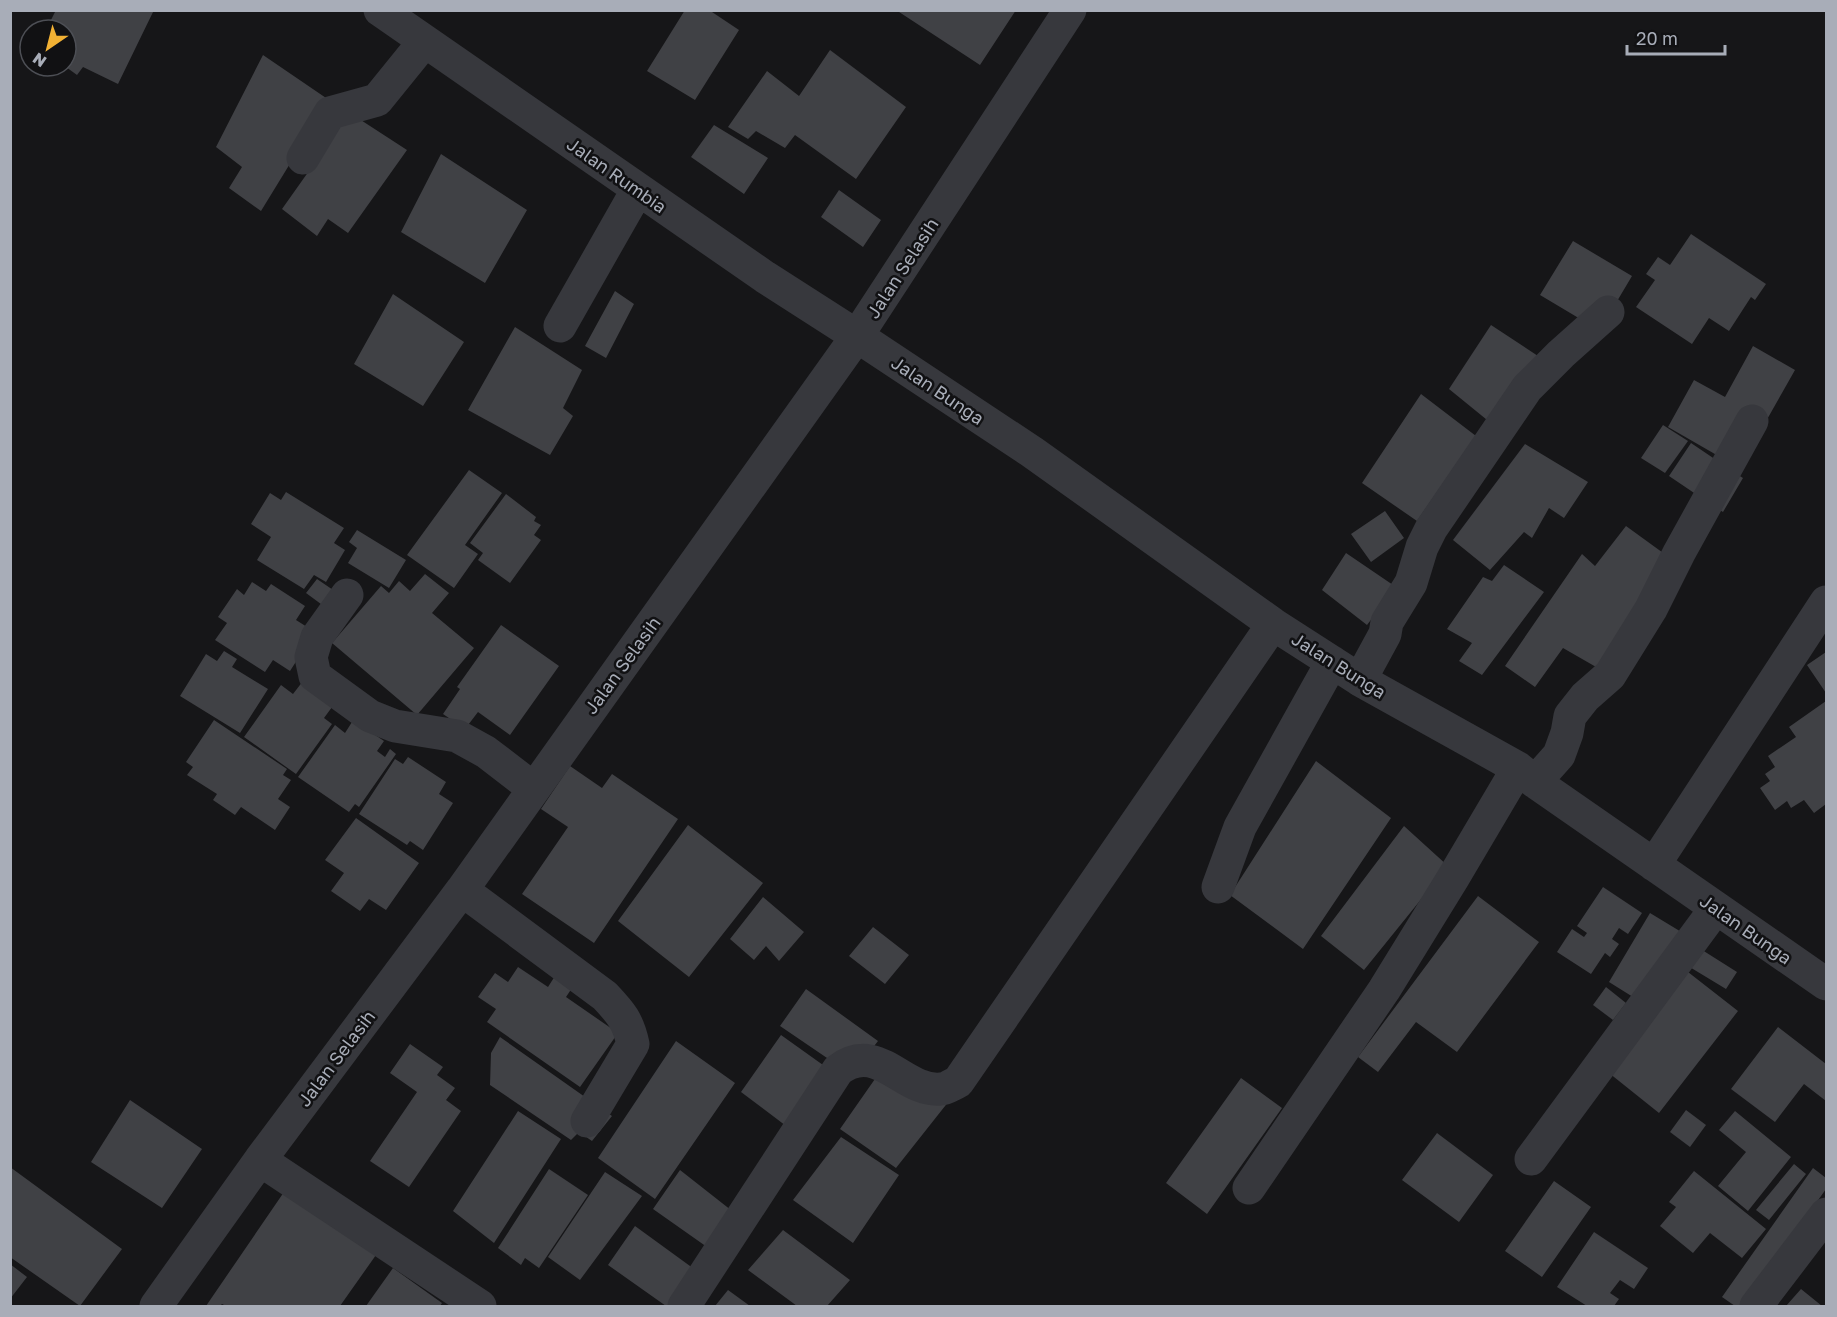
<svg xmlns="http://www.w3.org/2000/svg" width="1837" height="1317" font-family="'Golos Text',sans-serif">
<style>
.building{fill:#404145}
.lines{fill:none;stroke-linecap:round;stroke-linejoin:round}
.minor{stroke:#37383d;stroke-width:33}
.labels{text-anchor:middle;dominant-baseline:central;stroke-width:5;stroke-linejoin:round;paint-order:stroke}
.street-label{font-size:18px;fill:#a8adb8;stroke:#111113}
</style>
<rect width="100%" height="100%" fill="#161618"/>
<path class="building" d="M 56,10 L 154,10 L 118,84 L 83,67 L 77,75 L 66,67 L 66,49 L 70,39 L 66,37 L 66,30 L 54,30 L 48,26 Z
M 685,10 L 709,10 L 739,30 L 695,100 L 647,71 Z
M 896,10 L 1016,10 L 980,65 Z
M 830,50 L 906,107 L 856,179 L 795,135 L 785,148 L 756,131 L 748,139 L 728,127 L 767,71 L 799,96 Z
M 263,55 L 329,100 L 261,211 L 229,188 L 242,167 L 216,147 Z
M 350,113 L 407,150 L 348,233 L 328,219 L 317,236 L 282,209 Z
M 714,125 L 768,158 L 744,194 L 691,157 Z
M 441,154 L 527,210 L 485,283 L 401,232 Z
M 839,190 L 881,220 L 863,247 L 821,217 Z
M 1691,234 L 1766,284 L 1755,300 L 1751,297 L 1729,331 L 1709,318 L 1692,344 L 1636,307 L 1655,280 L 1646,274 L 1658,257 L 1670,265 Z
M 1573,241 L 1632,276 L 1610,313 L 1592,326 L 1540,295 Z
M 615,291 L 634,304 L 606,358 L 585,346 Z
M 393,294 L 464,342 L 423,406 L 354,364 Z
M 1491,325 L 1538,356 L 1492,424 L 1449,389 Z
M 515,327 L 582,370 L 563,408 L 573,416 L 550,455 L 468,410 Z
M 1753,346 L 1795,370 L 1739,469 L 1727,461 L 1668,427 L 1694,380 L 1725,397 Z
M 1421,394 L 1476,436 L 1417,521 L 1362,483 Z
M 1663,425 L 1688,441 L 1665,473 L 1641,458 Z
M 1691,443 L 1725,466 L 1706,501 L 1669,476 Z
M 1525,444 L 1588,482 L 1564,518 L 1549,508 L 1532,538 L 1524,532 L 1490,570 L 1453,540 Z
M 1727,468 L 1743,478 L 1723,512 L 1707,502 Z
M 469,470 L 502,493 L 465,545 L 478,554 L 454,588 L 407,555 Z
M 286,492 L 344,528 L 334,543 L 345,550 L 326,582 L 314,575 L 304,589 L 257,560 L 271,537 L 251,524 L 270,493 L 281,500 Z
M 506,494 L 536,517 L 534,521 L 541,525 L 534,535 L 541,540 L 510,583 L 478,560 L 483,553 L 470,543 Z
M 1385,511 L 1404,538 L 1371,562 L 1351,534 Z
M 1626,526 L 1688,571 L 1610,675 L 1563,648 L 1535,687 L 1505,666 L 1582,554 L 1595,566 Z
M 357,530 L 406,560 L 389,588 L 348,563 L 357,548 L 349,542 Z
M 1346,553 L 1396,587 L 1367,625 L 1322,590 Z
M 1504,565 L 1544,592 L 1482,675 L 1459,661 L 1472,643 L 1447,629 L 1483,577 L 1492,581 Z
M 425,574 L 449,593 L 432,613 L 474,648 L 417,715 L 332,643 L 381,586 L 389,593 L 399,581 L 410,591 Z
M 317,579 L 336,592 L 325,607 L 306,593 Z
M 252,582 L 266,591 L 271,584 L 305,606 L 296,620 L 315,632 L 290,671 L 273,660 L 265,672 L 215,640 L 227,623 L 218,617 L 237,589 L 244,595 Z
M 501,625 L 559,666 L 510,735 L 478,712 L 465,729 L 443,714 L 460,689 L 457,687 Z
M 224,651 L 237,659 L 232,667 L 268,689 L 240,733 L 180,696 L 206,654 L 217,661 Z
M 1826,652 L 1826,693 L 1807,665 Z
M 303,681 L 335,703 L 324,718 L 332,724 L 296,774 L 244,737 L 281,685 L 293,694 Z
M 1826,701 L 1826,804 L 1814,813 L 1804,800 L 1791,808 L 1787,801 L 1775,810 L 1760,788 L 1770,781 L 1765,774 L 1775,767 L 1768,756 L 1796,737 L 1789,727 Z
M 214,720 L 287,769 L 283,775 L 291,780 L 278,799 L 290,807 L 275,830 L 241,807 L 235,815 L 213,800 L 217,794 L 187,775 L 193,767 L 186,762 Z
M 352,722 L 362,726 L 384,741 L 377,751 L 385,757 L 390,749 L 396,754 L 359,807 L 355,804 L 349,812 L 298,777 L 335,725 L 345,733 Z
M 408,757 L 446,782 L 439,794 L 453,803 L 423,850 L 410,841 L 407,845 L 359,814 L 395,759 L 403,764 Z
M 1316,761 L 1391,818 L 1303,949 L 1230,895 Z
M 570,766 L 602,788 L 612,774 L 678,819 L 594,943 L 522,894 L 568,827 L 541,809 Z
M 356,818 L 419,863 L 386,910 L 369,899 L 360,911 L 331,891 L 344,873 L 325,860 Z
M 688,825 L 763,883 L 689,977 L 618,921 Z
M 1404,826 L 1448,866 L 1364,970 L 1321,936 Z
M 1603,887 L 1642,913 L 1628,934 L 1619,928 L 1612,939 L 1619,944 L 1610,957 L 1605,953 L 1591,974 L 1557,952 L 1572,929 L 1584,937 L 1587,933 L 1577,926 Z
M 1478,896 L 1539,942 L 1457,1052 L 1416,1022 L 1378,1072 L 1358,1057 Z
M 763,897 L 804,932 L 779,961 L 766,946 L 754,960 L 730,939 Z
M 1650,913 L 1683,933 L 1641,1002 L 1609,982 Z
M 873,927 L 909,955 L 885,984 L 849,956 Z
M 1699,948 L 1737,972 L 1726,989 L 1688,966 Z
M 518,967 L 548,987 L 555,976 L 572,988 L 566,997 L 618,1033 L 580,1087 L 487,1022 L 496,1009 L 478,997 L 495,973 L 508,982 Z
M 1688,972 L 1738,1011 L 1659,1113 L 1609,1073 Z
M 1606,987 L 1626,1003 L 1613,1020 L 1593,1005 Z
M 806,989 L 878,1041 L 852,1075 L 780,1026 Z
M 1778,1027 L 1826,1064 L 1826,1101 L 1804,1084 L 1775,1122 L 1731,1089 Z
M 781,1035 L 844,1080 L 802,1138 L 741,1092 Z
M 500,1037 L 612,1116 L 592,1141 L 579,1132 L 571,1140 L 490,1085 L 491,1053 Z
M 676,1041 L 735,1083 L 655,1199 L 598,1158 Z
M 410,1044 L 443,1067 L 437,1075 L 455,1088 L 446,1100 L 461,1111 L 409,1187 L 370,1161 L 417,1092 L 390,1073 Z
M 891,1056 L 949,1101 L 896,1168 L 840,1129 Z
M 1241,1078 L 1282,1108 L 1207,1214 L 1166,1183 Z
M 130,1100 L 202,1149 L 162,1208 L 91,1162 Z
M 1686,1110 L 1706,1125 L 1690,1147 L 1670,1132 Z
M 518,1111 L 561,1139 L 494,1243 L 453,1211 Z
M 1735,1111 L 1791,1157 L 1748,1211 L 1718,1186 L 1746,1152 L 1719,1130 Z
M 1437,1133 L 1493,1175 L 1459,1222 L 1402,1180 Z
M 841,1137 L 899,1175 L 853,1243 L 793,1200 Z
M 1794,1164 L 1806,1174 L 1769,1220 L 1756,1210 Z
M 10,1167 L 122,1249 L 80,1306 L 10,1257 Z
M 1813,1168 L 1826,1178 L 1826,1189 L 1743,1306 L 1735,1306 L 1722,1297 Z
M 549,1169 L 588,1195 L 539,1268 L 525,1258 L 521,1265 L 498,1248 Z
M 680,1170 L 750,1225 L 724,1259 L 653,1209 Z
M 1694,1171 L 1766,1229 L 1742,1258 L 1710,1233 L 1693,1253 L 1660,1226 L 1676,1207 L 1669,1202 Z
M 605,1172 L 642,1196 L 580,1280 L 548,1257 Z
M 1554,1181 L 1591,1207 L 1542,1277 L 1505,1251 Z
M 284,1192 L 376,1255 L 340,1306 L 226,1306 L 222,1304 L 220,1306 L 206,1306 Z
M 635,1226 L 701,1274 L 674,1306 L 666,1306 L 608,1265 Z
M 783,1230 L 850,1280 L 827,1306 L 797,1306 L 748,1270 Z
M 1594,1232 L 1648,1268 L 1634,1289 L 1620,1280 L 1610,1293 L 1619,1299 L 1614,1306 L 1587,1306 L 1557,1287 Z
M 10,1264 L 27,1277 L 10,1299 Z
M 393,1268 L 442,1303 L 440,1306 L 366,1306 Z
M 1801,1289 L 1822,1306 L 1786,1306 Z
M 728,1290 L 750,1306 L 715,1306 Z"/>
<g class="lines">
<path class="minor" d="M 380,10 L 765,277 L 857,336 L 1032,452 L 1273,624 L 1360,680 L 1518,768 L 1535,782 L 1826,984
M 303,158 L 330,113 L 377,100 L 424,42
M 560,326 L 638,189
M 347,595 L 317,637 L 311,657 L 315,676 L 370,716 L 395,726 L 457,736 L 486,752 L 533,788
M 1360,680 L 1385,634 L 1387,622 L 1411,583 L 1422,547 L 1431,529 L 1527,388 L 1561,354 L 1608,312
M 1535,782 L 1559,755 L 1567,733 L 1570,716 L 1585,697 L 1610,675 L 1651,609 L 1679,553 L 1752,421
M 1654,865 L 1826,602
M 1218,887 L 1240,827 L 1332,662
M 462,890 L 605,996 C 621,1013 628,1021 633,1044 L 587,1121
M 1531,1159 L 1716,908
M 260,1160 L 480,1306
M 1249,1188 L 1384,990 L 1453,878 L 1518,768
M 156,1306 L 260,1160 L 462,890 L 857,336 L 1070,10
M 684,1306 L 838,1070 C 878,1039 903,1093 941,1089 C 946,1089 953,1084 958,1082 L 1273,624
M 1756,1306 L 1826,1214"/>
</g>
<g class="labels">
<g class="street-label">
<text transform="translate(617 175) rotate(35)">Jalan Rumbia</text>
<text transform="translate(902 268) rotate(-57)">Jalan Selasih</text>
<text transform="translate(938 390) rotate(34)">Jalan Bunga</text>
<text transform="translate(622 665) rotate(-54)">Jalan Selasih</text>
<text transform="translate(1339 665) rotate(32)">Jalan Bunga</text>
<text transform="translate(1746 929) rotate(35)">Jalan Bunga</text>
<text transform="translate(336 1058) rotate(-53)">Jalan Selasih</text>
</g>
</g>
<rect width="1837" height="1317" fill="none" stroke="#a8adb8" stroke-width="24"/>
<g transform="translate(48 48) rotate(215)"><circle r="28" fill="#111113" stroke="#4d4f55" stroke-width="1.5"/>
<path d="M0-4.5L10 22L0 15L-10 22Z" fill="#f2b134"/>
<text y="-9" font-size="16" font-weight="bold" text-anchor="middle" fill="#a8adb8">N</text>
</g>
<path d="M1627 45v9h98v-9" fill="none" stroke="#a8adb8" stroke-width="3"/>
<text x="1636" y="45" font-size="18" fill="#a8adb8" stroke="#111113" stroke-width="4.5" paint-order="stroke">20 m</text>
</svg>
